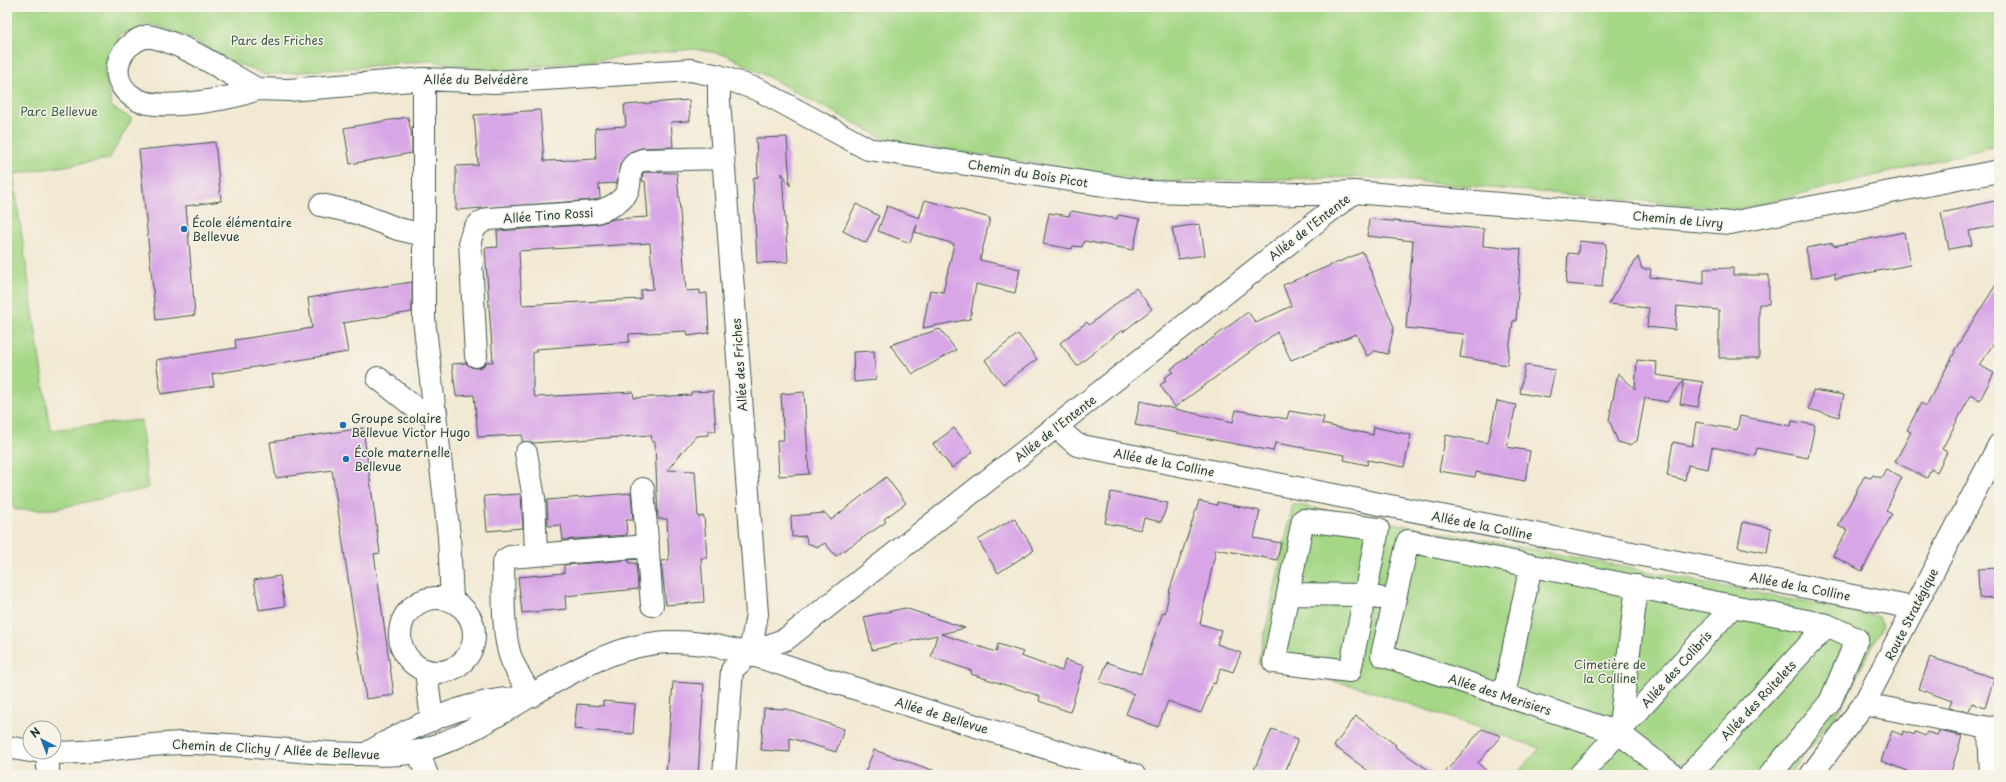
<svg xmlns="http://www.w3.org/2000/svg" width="2006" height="782" font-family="'Playpen Sans',sans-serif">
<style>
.green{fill:#a5d786;stroke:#628a5d}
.building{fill:#d8a6e7;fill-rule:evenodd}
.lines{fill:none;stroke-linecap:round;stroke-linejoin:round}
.minor-casing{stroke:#3f574c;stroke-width:24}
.minor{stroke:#fff;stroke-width:22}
.poi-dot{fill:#1f6fb2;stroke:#f7f3e8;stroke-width:1.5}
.labels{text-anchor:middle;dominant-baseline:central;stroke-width:3;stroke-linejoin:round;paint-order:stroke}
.park-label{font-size:12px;fill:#3a5c44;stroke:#f7f3e8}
.street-label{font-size:12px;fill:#1f3d34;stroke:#f7f3e8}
.poi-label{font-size:12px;fill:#1f3d34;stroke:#f7f3e8;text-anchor:start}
</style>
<rect width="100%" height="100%" fill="#f7f3e8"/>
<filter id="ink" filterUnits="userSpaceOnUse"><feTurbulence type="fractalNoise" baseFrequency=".025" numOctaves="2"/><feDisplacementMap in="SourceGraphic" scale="8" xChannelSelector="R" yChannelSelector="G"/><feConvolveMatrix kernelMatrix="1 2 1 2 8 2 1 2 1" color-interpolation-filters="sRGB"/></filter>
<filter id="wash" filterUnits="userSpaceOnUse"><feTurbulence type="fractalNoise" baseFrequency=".012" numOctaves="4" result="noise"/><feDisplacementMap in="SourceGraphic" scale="16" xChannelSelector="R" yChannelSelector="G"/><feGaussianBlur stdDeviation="0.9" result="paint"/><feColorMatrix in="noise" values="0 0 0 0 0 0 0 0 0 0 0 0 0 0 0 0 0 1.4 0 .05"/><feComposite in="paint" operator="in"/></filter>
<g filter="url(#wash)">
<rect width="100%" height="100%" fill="#f2e9d3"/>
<path class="green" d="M 7,7 L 1999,7 L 1999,145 L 1739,209 L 1362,177 L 1158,182 L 888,141 L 727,55 L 694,49 L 496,71 L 429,61 L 266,75 L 227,59 L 184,35 L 149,24 L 120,35 L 104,69 L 112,107 L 132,119 L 109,159 L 13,174 L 50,430 L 141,420 L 148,488 L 55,509 L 15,510 L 7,495 Z
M 1293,504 L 1615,565 L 1879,617 L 1883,625 L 1840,709 L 1789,775 L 1516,775 L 1540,748 L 1359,687 L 1258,664 Z"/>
<g id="blocks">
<path class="building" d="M 689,100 L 690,121 L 671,122 L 673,147 L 642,148 L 630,152 L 620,164 L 617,183 L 599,184 L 600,198 L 594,200 L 456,210 L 456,166 L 478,165 L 474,115 L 540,110 L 544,161 L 576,160 L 596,159 L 595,128 L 626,126 L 624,105 Z
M 408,117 L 412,137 L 412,153 L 350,164 L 344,128 Z
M 787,137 L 790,186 L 782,173 L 788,262 L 757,263 L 753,178 L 758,177 L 756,138 Z
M 215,142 L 221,201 L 186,206 L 195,315 L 156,320 L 139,150 Z
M 645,172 L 677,173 L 686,291 L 700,290 L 700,294 L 707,293 L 709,333 L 688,336 L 687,331 L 629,334 L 629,342 L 536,349 L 536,352 L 533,352 L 533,391 L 535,397 L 633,392 L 634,398 L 691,395 L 691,392 L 713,391 L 716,431 L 708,431 L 708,435 L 696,436 L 667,470 L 695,471 L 698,517 L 704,516 L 707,558 L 701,558 L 704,602 L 666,605 L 661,561 L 669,560 L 667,519 L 658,519 L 655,442 L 652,442 L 651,435 L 533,443 L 522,441 L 522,435 L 478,437 L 474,395 L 456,396 L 452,364 L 466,363 L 471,367 L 476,368 L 482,367 L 487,362 L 493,362 L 485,248 L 498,247 L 497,231 L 597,224 L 614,219 L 648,217 L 645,181 L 642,181 L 643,173 ZM 650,243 L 653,289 L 641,290 L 641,299 L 522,305 L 519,251 Z
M 925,200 L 990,218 L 980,260 L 1020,269 L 1015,293 L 976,284 L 970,319 L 923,328 L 930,290 L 943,292 L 954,244 L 915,232 L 917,225 L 910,243 L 878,231 L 887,206 L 919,218 Z
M 1999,200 L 1999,225 L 1969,231 L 1972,245 L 1949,249 L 1941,213 Z
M 856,204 L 879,216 L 866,243 L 843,231 Z
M 1071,211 L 1117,219 L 1118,215 L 1140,219 L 1133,250 L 1084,241 L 1082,247 L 1073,246 L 1072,249 L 1043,244 L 1049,213 L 1069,216 Z
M 1369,219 L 1484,229 L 1483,246 L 1521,249 L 1516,321 L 1513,321 L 1507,365 L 1460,357 L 1464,334 L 1406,328 L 1413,241 L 1367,236 Z
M 1200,224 L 1205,255 L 1178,259 L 1172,228 Z
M 1904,232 L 1910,265 L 1835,279 L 1835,273 L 1811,278 L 1806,248 L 1833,243 L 1833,246 Z
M 1579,241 L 1606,244 L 1602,287 L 1566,284 L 1568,253 L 1578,254 Z
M 1363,252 L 1394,327 L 1388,354 L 1375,351 L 1367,356 L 1356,334 L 1291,360 L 1277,332 L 1175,407 L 1160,385 L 1166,381 L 1164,378 L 1173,372 L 1171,369 L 1248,312 L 1256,323 L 1291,306 L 1283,285 Z
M 1638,257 L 1642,269 L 1651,269 L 1650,277 L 1704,284 L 1704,269 L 1733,268 L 1733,275 L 1769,275 L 1769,304 L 1759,304 L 1759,358 L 1719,358 L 1719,310 L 1677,306 L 1675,330 L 1647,327 L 1649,308 L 1608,304 Z
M 1999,280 L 1999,327 L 1995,333 L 1999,336 L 1979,365 L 1994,373 L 1980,400 L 1971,395 L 1942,449 L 1947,452 L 1937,472 L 1931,469 L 1927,478 L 1895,462 L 1911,432 L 1907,430 L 1921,403 L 1926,406 L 1955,352 L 1954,351 Z
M 412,282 L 412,312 L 343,323 L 348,352 L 212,374 L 214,386 L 161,394 L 156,360 L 236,348 L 235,340 L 312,328 L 308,298 Z
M 1136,288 L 1152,309 L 1123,332 L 1122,330 L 1077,366 L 1060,343 L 1087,322 L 1089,325 Z
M 940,329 L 956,350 L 913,374 L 890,345 Z
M 1018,334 L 1037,359 L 1003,384 L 985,360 Z
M 874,351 L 876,380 L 854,382 L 853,352 Z
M 1637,360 L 1657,362 L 1656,375 L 1703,382 L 1698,407 L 1680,404 L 1684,380 L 1667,402 L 1645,398 L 1637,441 L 1629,445 L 1618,442 L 1609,420 L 1618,373 L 1635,389 Z
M 1525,365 L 1555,370 L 1549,398 L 1520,393 Z
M 1813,390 L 1844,395 L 1839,417 L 1809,409 Z
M 804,392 L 809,474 L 779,476 L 777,440 L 784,440 L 781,394 Z
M 1140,401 L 1233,422 L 1236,410 L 1287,419 L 1289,411 L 1324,417 L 1322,424 L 1373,435 L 1374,427 L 1411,435 L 1404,467 L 1368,460 L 1367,465 L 1344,460 L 1345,455 L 1275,443 L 1273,451 L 1135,425 Z
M 1497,401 L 1516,405 L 1507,447 L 1530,451 L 1525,481 L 1476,472 L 1475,477 L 1439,471 L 1446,435 L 1488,443 Z
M 1740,416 L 1791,426 L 1792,421 L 1815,425 L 1808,458 L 1757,448 L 1755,456 L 1712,447 L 1708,469 L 1688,465 L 1685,480 L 1667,476 L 1673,442 L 1692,446 L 1696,422 L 1737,430 Z
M 363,428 L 380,553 L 374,554 L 394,695 L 366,699 L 332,470 L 276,478 L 270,442 Z
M 954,428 L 973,452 L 952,468 L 933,444 Z
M 1886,469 L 1902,477 L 1886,511 L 1892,514 L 1862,571 L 1833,556 L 1847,530 L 1838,526 L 1865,475 L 1871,478 L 1873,475 L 1881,478 Z
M 886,477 L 906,503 L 884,519 L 886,522 L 836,556 L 825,543 L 818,547 L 807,543 L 806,536 L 792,537 L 791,516 L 825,513 L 831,520 Z
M 1111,492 L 1168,503 L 1161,522 L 1144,518 L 1141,530 L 1105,523 Z
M 631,493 L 633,520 L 626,520 L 627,535 L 563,540 L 561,525 L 548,526 L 547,500 Z
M 521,494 L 523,528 L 487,531 L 484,496 Z
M 1199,501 L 1217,505 L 1217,502 L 1260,511 L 1254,538 L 1281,543 L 1277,560 L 1216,549 L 1200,624 L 1221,630 L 1217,644 L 1241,653 L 1233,672 L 1221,668 L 1215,684 L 1213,683 L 1201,713 L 1168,701 L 1158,727 L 1126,714 L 1134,694 L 1100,682 L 1107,662 L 1141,674 L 1163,612 L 1165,613 L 1170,589 Z
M 1014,518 L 1034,550 L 998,573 L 978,540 Z
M 1743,522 L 1771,528 L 1767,553 L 1738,547 Z
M 629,560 L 629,563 L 636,563 L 638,589 L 565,596 L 566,609 L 522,613 L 518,577 L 564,573 L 564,565 Z
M 1999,568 L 1999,597 L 1979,598 L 1978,569 Z
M 280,576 L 285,606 L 259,610 L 254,580 Z
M 905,608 L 965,628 L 941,634 L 996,652 L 998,644 L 1023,652 L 1021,656 L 1062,671 L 1065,660 L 1084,666 L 1070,712 L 1039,701 L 1040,696 L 971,674 L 972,671 L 931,657 L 937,635 L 872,650 L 864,617 Z
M 1930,657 L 1994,678 L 1985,708 L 1972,703 L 1969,711 L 1949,708 L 1952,701 L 1919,689 Z
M 673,682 L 704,684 L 698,775 L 666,775 Z
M 603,701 L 635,704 L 633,734 L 574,729 L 577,704 L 603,706 Z
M 764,708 L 786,709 L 844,729 L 836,752 L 790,738 L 790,752 L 761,750 Z
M 1356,716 L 1396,745 L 1395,747 L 1436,775 L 1374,775 L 1334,746 Z
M 1272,729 L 1298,739 L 1284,775 L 1266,775 L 1254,770 Z
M 1482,729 L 1501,736 L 1478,763 L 1491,775 L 1443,775 Z
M 1892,731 L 1902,735 L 1904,731 L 1914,735 L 1915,732 L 1925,736 L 1927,732 L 1937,735 L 1939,731 L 1962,736 L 1950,775 L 1908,775 L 1908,771 L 1881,761 Z
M 874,750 L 938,772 L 938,775 L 864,775 Z"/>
</g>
</g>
<g filter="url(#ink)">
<use href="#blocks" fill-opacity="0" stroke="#3f574c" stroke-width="1"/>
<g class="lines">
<defs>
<path id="minor" d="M 148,36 C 187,44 222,70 257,89 C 233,99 159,112 136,99 C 105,81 116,44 148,36 Z
M 719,76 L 719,101 L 757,614 L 750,653
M 424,79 L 424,319 L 449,536 L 452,601
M 257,89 L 289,90 L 424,79 L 495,82 L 691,70 L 719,76 L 759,90 L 868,149 L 1149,192 L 1270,195 L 1354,192 L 1730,223 L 1999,171
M 321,205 L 357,213 L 398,229 L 424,235
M 476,356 L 470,241 C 473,229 477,223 488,219 L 596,212 C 610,208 627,201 629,185 C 631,172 628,165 642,160 L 723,158
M 378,378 L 418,410 L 436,412
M 1056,427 L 1077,445 L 1914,608
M 526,453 L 534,498 L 536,554
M 643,489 L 652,605
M 1303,520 L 1378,529 L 1350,671 L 1274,662 Z
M 1289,594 L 1366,595 L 1379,598
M400 635a37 37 0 1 1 74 0a37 37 0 1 1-74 0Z
M 426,671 L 432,720
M 1504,695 L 1531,565
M 1864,704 L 1989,728 L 1999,727
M 1989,728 L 1991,775
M 1619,733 L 1637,586
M 7,747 L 30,751
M 418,751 L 427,775
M 40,752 C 87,756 135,744 183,743 C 242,743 301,754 360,754 C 380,755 403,756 423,750 C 506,725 585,642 673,642 C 733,642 787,668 844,685 C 940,715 1037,745 1134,775
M 48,753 L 48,775
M 366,754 C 402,732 441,712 483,703 C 499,699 516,698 532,696 C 523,682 513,667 509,652 C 502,624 504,593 503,565 L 505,560 L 510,557 L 648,546
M 724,775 L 732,670 L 750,653 L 786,639 L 1354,192
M 1580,775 L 1733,606
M 1673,775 L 1619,733 L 1382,655 L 1408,541 L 1827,625 L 1857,639 L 1830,702 L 1770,775
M 1689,775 L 1827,625
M 1811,775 L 1864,704 L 1999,445"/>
</defs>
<use href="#minor" class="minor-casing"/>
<use href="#minor" class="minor"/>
</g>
</g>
<g class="poi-dot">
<circle cx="184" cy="229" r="4"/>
<circle cx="343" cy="425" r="4"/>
<circle cx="346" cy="459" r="4"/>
</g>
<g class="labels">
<g class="park-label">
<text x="277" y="40">Parc des Friches</text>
<text x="59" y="111">Parc Bellevue</text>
<text x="1610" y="664">Cimetière de<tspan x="1610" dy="14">la Colline</tspan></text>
</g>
<g class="street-label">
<text x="476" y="79">Allée du Belvédère</text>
<text transform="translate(1028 173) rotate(9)">Chemin du Bois Picot</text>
<text transform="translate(548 215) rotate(-4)">Allée Tino Rossi</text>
<text transform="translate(1678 219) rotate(5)">Chemin de Livry</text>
<text transform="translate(1309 227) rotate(-38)">Allée de l'Entente</text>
<text transform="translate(739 365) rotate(-94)">Allée des Friches</text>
<text transform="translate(1055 428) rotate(-38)">Allée de l'Entente</text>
<text transform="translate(1164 462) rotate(11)">Allée de la Colline</text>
<text transform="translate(1482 525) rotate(11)">Allée de la Colline</text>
<text transform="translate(1800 586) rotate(11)">Allée de la Colline</text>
<text transform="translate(1911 614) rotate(-63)">Route Stratégique</text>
<text transform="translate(1676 669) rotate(-48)">Allée des Colibris</text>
<text transform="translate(1500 694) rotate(18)">Allée des Merisiers</text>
<text transform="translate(1758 700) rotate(-47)">Allée des Roitelets</text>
<text transform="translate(942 715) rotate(17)">Allée de Bellevue</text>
<text transform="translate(276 749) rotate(3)">Chemin de Clichy / Allée de Bellevue</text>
</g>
<g class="poi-label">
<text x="192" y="222">École élémentaire<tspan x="192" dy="14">Bellevue</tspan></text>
<text x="351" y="418">Groupe scolaire<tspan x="351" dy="14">Bellevue Victor Hugo</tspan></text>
<text x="354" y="452">École maternelle<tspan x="354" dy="14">Bellevue</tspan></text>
</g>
</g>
<rect width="2006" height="782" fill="none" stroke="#f7f3e8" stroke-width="24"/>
<g transform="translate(42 740) rotate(318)"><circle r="19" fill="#f7f3e8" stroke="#a1aaa0"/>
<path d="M0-3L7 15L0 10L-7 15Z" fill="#1f6fb2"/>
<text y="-6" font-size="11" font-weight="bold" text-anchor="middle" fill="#1f3d34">N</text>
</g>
</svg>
